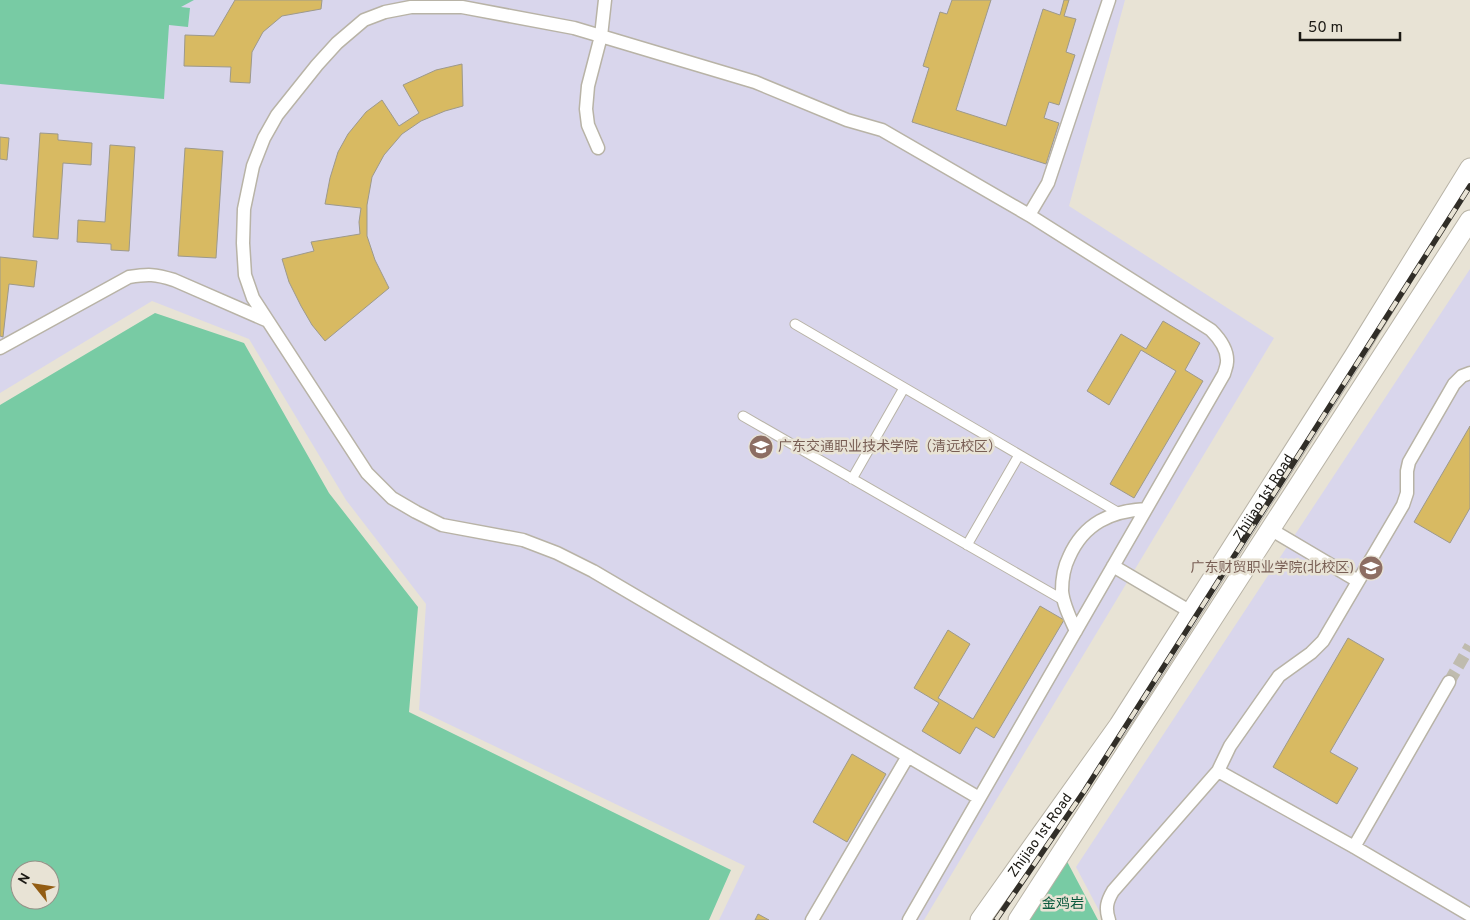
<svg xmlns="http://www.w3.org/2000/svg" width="1470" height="920" font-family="Overpass,'Noto Sans SC',sans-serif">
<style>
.education{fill:#d9d6ec}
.green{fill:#78cba4;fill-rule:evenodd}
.building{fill:#d8ba62;stroke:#9d998c}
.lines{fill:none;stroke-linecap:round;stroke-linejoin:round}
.minor-tunnel{stroke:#bfbbae;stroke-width:12;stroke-dasharray:12 6;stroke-linecap:butt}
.pedestrian-casing{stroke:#b8b3a6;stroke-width:11}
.minor-casing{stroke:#b8b3a6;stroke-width:15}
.primary-casing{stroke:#b8b3a6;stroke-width:21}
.pedestrian{stroke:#fff;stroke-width:9}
.minor{stroke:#fff;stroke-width:12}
.primary{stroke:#fff;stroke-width:19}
.rail-casing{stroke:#312e28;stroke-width:5.5}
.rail{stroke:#e8e3d5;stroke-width:4;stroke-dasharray:11;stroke-linecap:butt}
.labels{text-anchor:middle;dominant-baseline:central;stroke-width:5;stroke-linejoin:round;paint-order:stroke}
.education-label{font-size:14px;fill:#785e54;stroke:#e8e3d5;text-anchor:start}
.street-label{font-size:14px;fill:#1b1914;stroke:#e8e3d5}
.park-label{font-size:14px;fill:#0c5b3f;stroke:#e8e3d5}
</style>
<rect width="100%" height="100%" fill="#e8e3d5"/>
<path class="education" d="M 0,0 L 1125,0 L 1069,206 L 1274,338 L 924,920 L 719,920 L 745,866 L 419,710 L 426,604 L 346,500 L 249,339 L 152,301 L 0,393 Z
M 1470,269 L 1470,920 L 1104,920 L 1076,867 Z"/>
<path class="green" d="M 0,0 L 194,0 L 181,7 L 190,8 L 188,27 L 169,25 L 164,99 L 0,84 Z
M 155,313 L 244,343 L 329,493 L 418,607 L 409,712 L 731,870 L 709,920 L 0,920 L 0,405 ZM 20,870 L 50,870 L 50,900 L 20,900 Z
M 1061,850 L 1098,920 L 1012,920 Z"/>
<path class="building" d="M 235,0 L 322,0 L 321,9 L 282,16 L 263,32 L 252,52 L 250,83 L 230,82 L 231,67 L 184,66 L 185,35 L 214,36 Z
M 952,0 L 991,0 L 956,110 L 1006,126 L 1043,9 L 1060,15 L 1064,0 L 1069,0 L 1064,16 L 1076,19 L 1066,52 L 1075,55 L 1059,105 L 1049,102 L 1044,118 L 1059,123 L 1046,164 L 912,122 L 929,68 L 923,66 L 940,12 L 947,14 Z
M 462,64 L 463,106 L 445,111 L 421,121 L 402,134 L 384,155 L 372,177 L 367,205 L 367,236 L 375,260 L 389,288 L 325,341 L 312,325 L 301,306 L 289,282 L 282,259 L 314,251 L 311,242 L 360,234 L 359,222 L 361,208 L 325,204 L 330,178 L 338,152 L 348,134 L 366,112 L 382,100 L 399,126 L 419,113 L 403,85 L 436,70 Z
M 40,133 L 58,134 L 58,140 L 92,143 L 91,165 L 63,163 L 58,239 L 33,237 Z
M 0,137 L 9,138 L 7,160 L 0,159 Z
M 110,145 L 135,147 L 129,251 L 111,250 L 111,244 L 77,242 L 78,220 L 105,222 Z
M 185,148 L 223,151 L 216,258 L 178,256 Z
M 0,257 L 37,261 L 34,287 L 9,284 L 3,337 L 0,336 Z
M 1163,321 L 1200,343 L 1185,370 L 1203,381 L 1134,498 L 1110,484 L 1176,371 L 1141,350 L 1109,405 L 1087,391 L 1121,334 L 1146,349 Z
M 1470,426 L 1470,508 L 1450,543 L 1414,522 Z
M 1040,606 L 1064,620 L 994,738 L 976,727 L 960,754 L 922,731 L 939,703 L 914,688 L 948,630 L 970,644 L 938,698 L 973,719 Z
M 1348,638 L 1384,659 L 1330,752 L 1358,768 L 1337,804 L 1273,767 Z
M 852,754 L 886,774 L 847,842 L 813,822 Z
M 758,914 L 769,920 L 755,920 Z"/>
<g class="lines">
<path class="minor-tunnel" d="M 1449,682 L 1470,646"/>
<defs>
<path id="pedestrian" d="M 795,324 L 1119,513
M 743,416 L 1065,601
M 852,479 L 904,388
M 967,545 L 1019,455"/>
<path id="minor" d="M 598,148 L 588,125 L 586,109 L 588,86 L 601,36 L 605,0
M 1029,215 L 1048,183 L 1109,0
M 0,348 L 129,277 C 148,274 155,274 174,280 L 268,321
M 1270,529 L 1358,581
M 1113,566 L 1191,612
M 1076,631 C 1070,618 1063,604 1062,591 C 1062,579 1064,567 1069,557 C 1084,523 1111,511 1146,509
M 1218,771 L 1356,848 L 1470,915
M 1354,847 L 1449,682
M 812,920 L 908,756
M 909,920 L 1224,374 C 1225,370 1227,366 1227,362 C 1228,349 1219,338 1211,330 L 1029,215 L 882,130 L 847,120 L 755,82 L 574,28 L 462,7 L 411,7 L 385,12 L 364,20 L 337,43 L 317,65 L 277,115 L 264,138 L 253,166 L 244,209 L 243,243 L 245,275 L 253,298 L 367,473 L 392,498 L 416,512 L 442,525 L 523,540 L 557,553 L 593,571 L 979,798
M 1109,920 C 1105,908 1107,901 1113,891 L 1218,771 L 1230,746 L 1279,676 L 1311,653 L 1323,641 L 1403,505 L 1407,493 L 1407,471 L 1409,462 L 1454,384 L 1462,376 L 1470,373"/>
<g id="primary">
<path id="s1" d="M 980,920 L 1119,725 L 1354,356 L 1470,168"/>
<path d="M 1018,920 L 1470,220"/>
</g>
</defs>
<use href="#pedestrian" class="pedestrian-casing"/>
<use href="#minor" class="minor-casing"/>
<use href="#primary" class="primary-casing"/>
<use href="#pedestrian" class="pedestrian"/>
<use href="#minor" class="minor"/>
<use href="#primary" class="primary"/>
<defs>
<path id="rail" d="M 996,920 L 1085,790 L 1470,186"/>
</defs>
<use href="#rail" class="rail-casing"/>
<use href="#rail" class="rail"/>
</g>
<defs>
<symbol id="university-disc" viewBox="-11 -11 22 22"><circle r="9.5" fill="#8d6e63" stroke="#e8e3d5"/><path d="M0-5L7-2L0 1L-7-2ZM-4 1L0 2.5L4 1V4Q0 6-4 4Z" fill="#fff"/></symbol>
</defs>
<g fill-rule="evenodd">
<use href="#university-disc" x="747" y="433" width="28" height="28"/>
<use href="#university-disc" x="1357" y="554" width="28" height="28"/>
</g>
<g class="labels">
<g class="education-label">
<text x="778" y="447">广东交通职业技术学院（清远校区）</text>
<text x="1354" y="568" text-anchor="end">广东财贸职业学院(北校区)</text>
</g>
<g class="street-label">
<text stroke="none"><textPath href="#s1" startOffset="509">Zhijiao 1st Road</textPath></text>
<text stroke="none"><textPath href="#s1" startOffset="104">Zhijiao 1st Road</textPath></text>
</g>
<g class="park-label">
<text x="1063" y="904">金鸡岩</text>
</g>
</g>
<g transform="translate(35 885) rotate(300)"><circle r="24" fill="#e8e3d5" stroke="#969288"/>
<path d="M0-4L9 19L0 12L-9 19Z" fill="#935d13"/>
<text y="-8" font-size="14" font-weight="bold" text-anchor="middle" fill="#1b1914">N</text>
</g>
<path d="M1300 32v8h100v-8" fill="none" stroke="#1b1914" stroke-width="2.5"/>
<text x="1308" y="32" font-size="15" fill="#1b1914" stroke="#e8e3d5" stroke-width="4" paint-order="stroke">50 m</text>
</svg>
